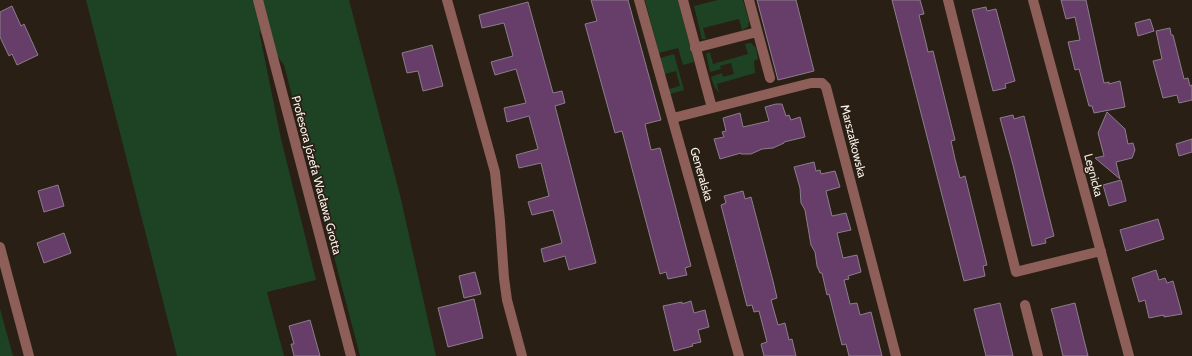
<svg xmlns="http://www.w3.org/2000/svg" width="1192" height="356" font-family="Cabin,sans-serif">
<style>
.green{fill:#1e4324}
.building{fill:#663e69;stroke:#8b7e8b}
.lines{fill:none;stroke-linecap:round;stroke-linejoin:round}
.minor{stroke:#8e5e58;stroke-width:10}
.labels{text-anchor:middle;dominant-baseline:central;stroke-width:3.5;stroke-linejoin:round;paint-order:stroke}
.street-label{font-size:12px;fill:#faf3ec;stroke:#291f15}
</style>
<rect width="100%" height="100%" fill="#291f15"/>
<path class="green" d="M 86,0 L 349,0 L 400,195 L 436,356 L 360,356 L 284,65 L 259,31 L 281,139 L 316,280 L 267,292 L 284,356 L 177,356 Z
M 645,0 L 678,0 L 694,62 L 683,65 L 678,48 L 659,53 Z
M 718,0 L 743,0 L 749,21 L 748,27 L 742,30 L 739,19 L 703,28 L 706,39 L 702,39 L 694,6 Z
M 751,43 L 756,48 L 758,59 L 754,61 L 755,73 L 717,84 L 719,93 L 714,86 L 711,77 L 722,73 L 723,77 L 734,74 L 731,63 L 720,66 L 721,69 L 710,72 L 706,54 L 710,52 L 713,64 L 748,54 L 745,44 Z
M 674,54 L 684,90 L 670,94 L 669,89 L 680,86 L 676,71 L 665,74 L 660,58 Z
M 0,309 L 13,356 L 0,356 Z"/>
<path class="building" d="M 591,0 L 628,0 L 661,120 L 645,124 L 651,150 L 660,148 L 691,266 L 685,268 L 687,275 L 668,279 L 666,272 L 660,274 L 622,131 L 615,133 L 585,24 L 597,21 Z
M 757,0 L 796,0 L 814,71 L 778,80 Z
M 892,0 L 920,0 L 924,14 L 919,15 L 926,43 L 928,52 L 933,51 L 955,140 L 951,141 L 955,159 L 960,178 L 965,176 L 987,265 L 983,266 L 985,276 L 964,281 Z
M 1061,0 L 1086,0 L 1104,83 L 1109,82 L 1109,84 L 1120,81 L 1125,107 L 1094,113 L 1092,106 L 1089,106 L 1079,69 L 1075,70 L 1068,42 L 1080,40 L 1075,17 L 1066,19 Z
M 528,2 L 553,93 L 562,91 L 565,103 L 555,106 L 596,263 L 569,270 L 565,256 L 544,262 L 541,249 L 562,243 L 553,210 L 532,215 L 528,202 L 549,196 L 541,163 L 519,168 L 516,155 L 538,149 L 529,116 L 507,122 L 504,108 L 526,103 L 516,69 L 495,75 L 491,62 L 513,56 L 504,23 L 482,28 L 479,15 Z
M 12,6 L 21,26 L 24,24 L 38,55 L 17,65 L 12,54 L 9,56 L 0,37 L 0,12 Z
M 986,7 L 987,11 L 996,9 L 1015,81 L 1005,84 L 1006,88 L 993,91 L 972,10 Z
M 1150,19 L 1154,31 L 1138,36 L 1135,23 Z
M 1170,28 L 1171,35 L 1173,35 L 1184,79 L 1188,78 L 1190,86 L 1192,85 L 1192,100 L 1179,103 L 1177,95 L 1163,98 L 1153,61 L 1162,59 L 1156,31 Z
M 432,45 L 443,86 L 423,91 L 418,71 L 407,73 L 402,53 Z
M 776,104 L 782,104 L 786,116 L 789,115 L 791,120 L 800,117 L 805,137 L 784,142 L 784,143 L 773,148 L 762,149 L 751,154 L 741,154 L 741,153 L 720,159 L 714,139 L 724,137 L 722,132 L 726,131 L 723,118 L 740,113 L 743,127 L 769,121 L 765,107 Z
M 1107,112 L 1125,129 L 1128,144 L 1133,143 L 1135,150 L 1132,158 L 1116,162 L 1120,179 L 1095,158 L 1104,156 L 1098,133 Z
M 1013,115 L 1014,119 L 1024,116 L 1054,236 L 1045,239 L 1046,243 L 1032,246 L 1013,165 L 1000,118 Z
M 1192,139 L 1192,152 L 1179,156 L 1176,144 Z
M 814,162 L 816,171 L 820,170 L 821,174 L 835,171 L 840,187 L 826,191 L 832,216 L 846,213 L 851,230 L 837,233 L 843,258 L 857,255 L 861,272 L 848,276 L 849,279 L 844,280 L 850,304 L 857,303 L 860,315 L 871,312 L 882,356 L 849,356 L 846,344 L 842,345 L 829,294 L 827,295 L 822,273 L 820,273 L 817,266 L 815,252 L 811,245 L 805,210 L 801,203 L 800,188 L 794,167 Z
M 1121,180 L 1126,201 L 1109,206 L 1103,185 Z
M 58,185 L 64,206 L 44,212 L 38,191 Z
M 743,191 L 745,199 L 751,197 L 773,281 L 777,298 L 771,300 L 778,325 L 785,323 L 789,340 L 792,339 L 796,356 L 764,356 L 761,344 L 767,342 L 759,311 L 754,312 L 752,305 L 747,306 L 721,205 L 726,203 L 724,196 Z
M 1158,219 L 1164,239 L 1126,251 L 1120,230 Z
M 64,233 L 71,253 L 44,263 L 37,243 Z
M 1156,270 L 1159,280 L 1165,278 L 1167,283 L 1173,281 L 1182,314 L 1164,317 L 1164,315 L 1149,318 L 1145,300 L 1139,302 L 1132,278 Z
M 475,272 L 481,294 L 464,298 L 459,276 Z
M 474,299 L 483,338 L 448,347 L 438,308 Z
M 691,301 L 694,313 L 705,310 L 709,327 L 698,330 L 701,342 L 692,344 L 693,346 L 674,351 L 663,306 L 682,302 L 682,304 Z
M 1000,303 L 1013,356 L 986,356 L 974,309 Z
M 1075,303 L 1082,332 L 1088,356 L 1063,356 L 1053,315 L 1051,309 Z
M 310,320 L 320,356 L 294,356 L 291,344 L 294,344 L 289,326 Z"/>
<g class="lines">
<path class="minor" d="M 258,0 L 351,356
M 447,0 L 495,172 L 500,221 L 504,278 L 507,300 L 522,356
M 639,0 L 739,356
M 683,0 L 712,108
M 749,0 L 770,78
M 948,0 L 1016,272 L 1101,251
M 1033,0 L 1129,356
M 695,48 L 757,32
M 673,118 L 811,83 L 822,83 L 826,87 L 896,356
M 0,247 L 29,356
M 1025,305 L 1038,356"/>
</g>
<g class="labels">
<g class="street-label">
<text transform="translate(854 141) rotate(76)">Marszałkowska</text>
<text transform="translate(702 174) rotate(74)">Generalska</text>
<text transform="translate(317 175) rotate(75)">Profesora Józefa Wacława Grotta</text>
<text transform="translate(1094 175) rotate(75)">Legnicka</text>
</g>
</g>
</svg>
